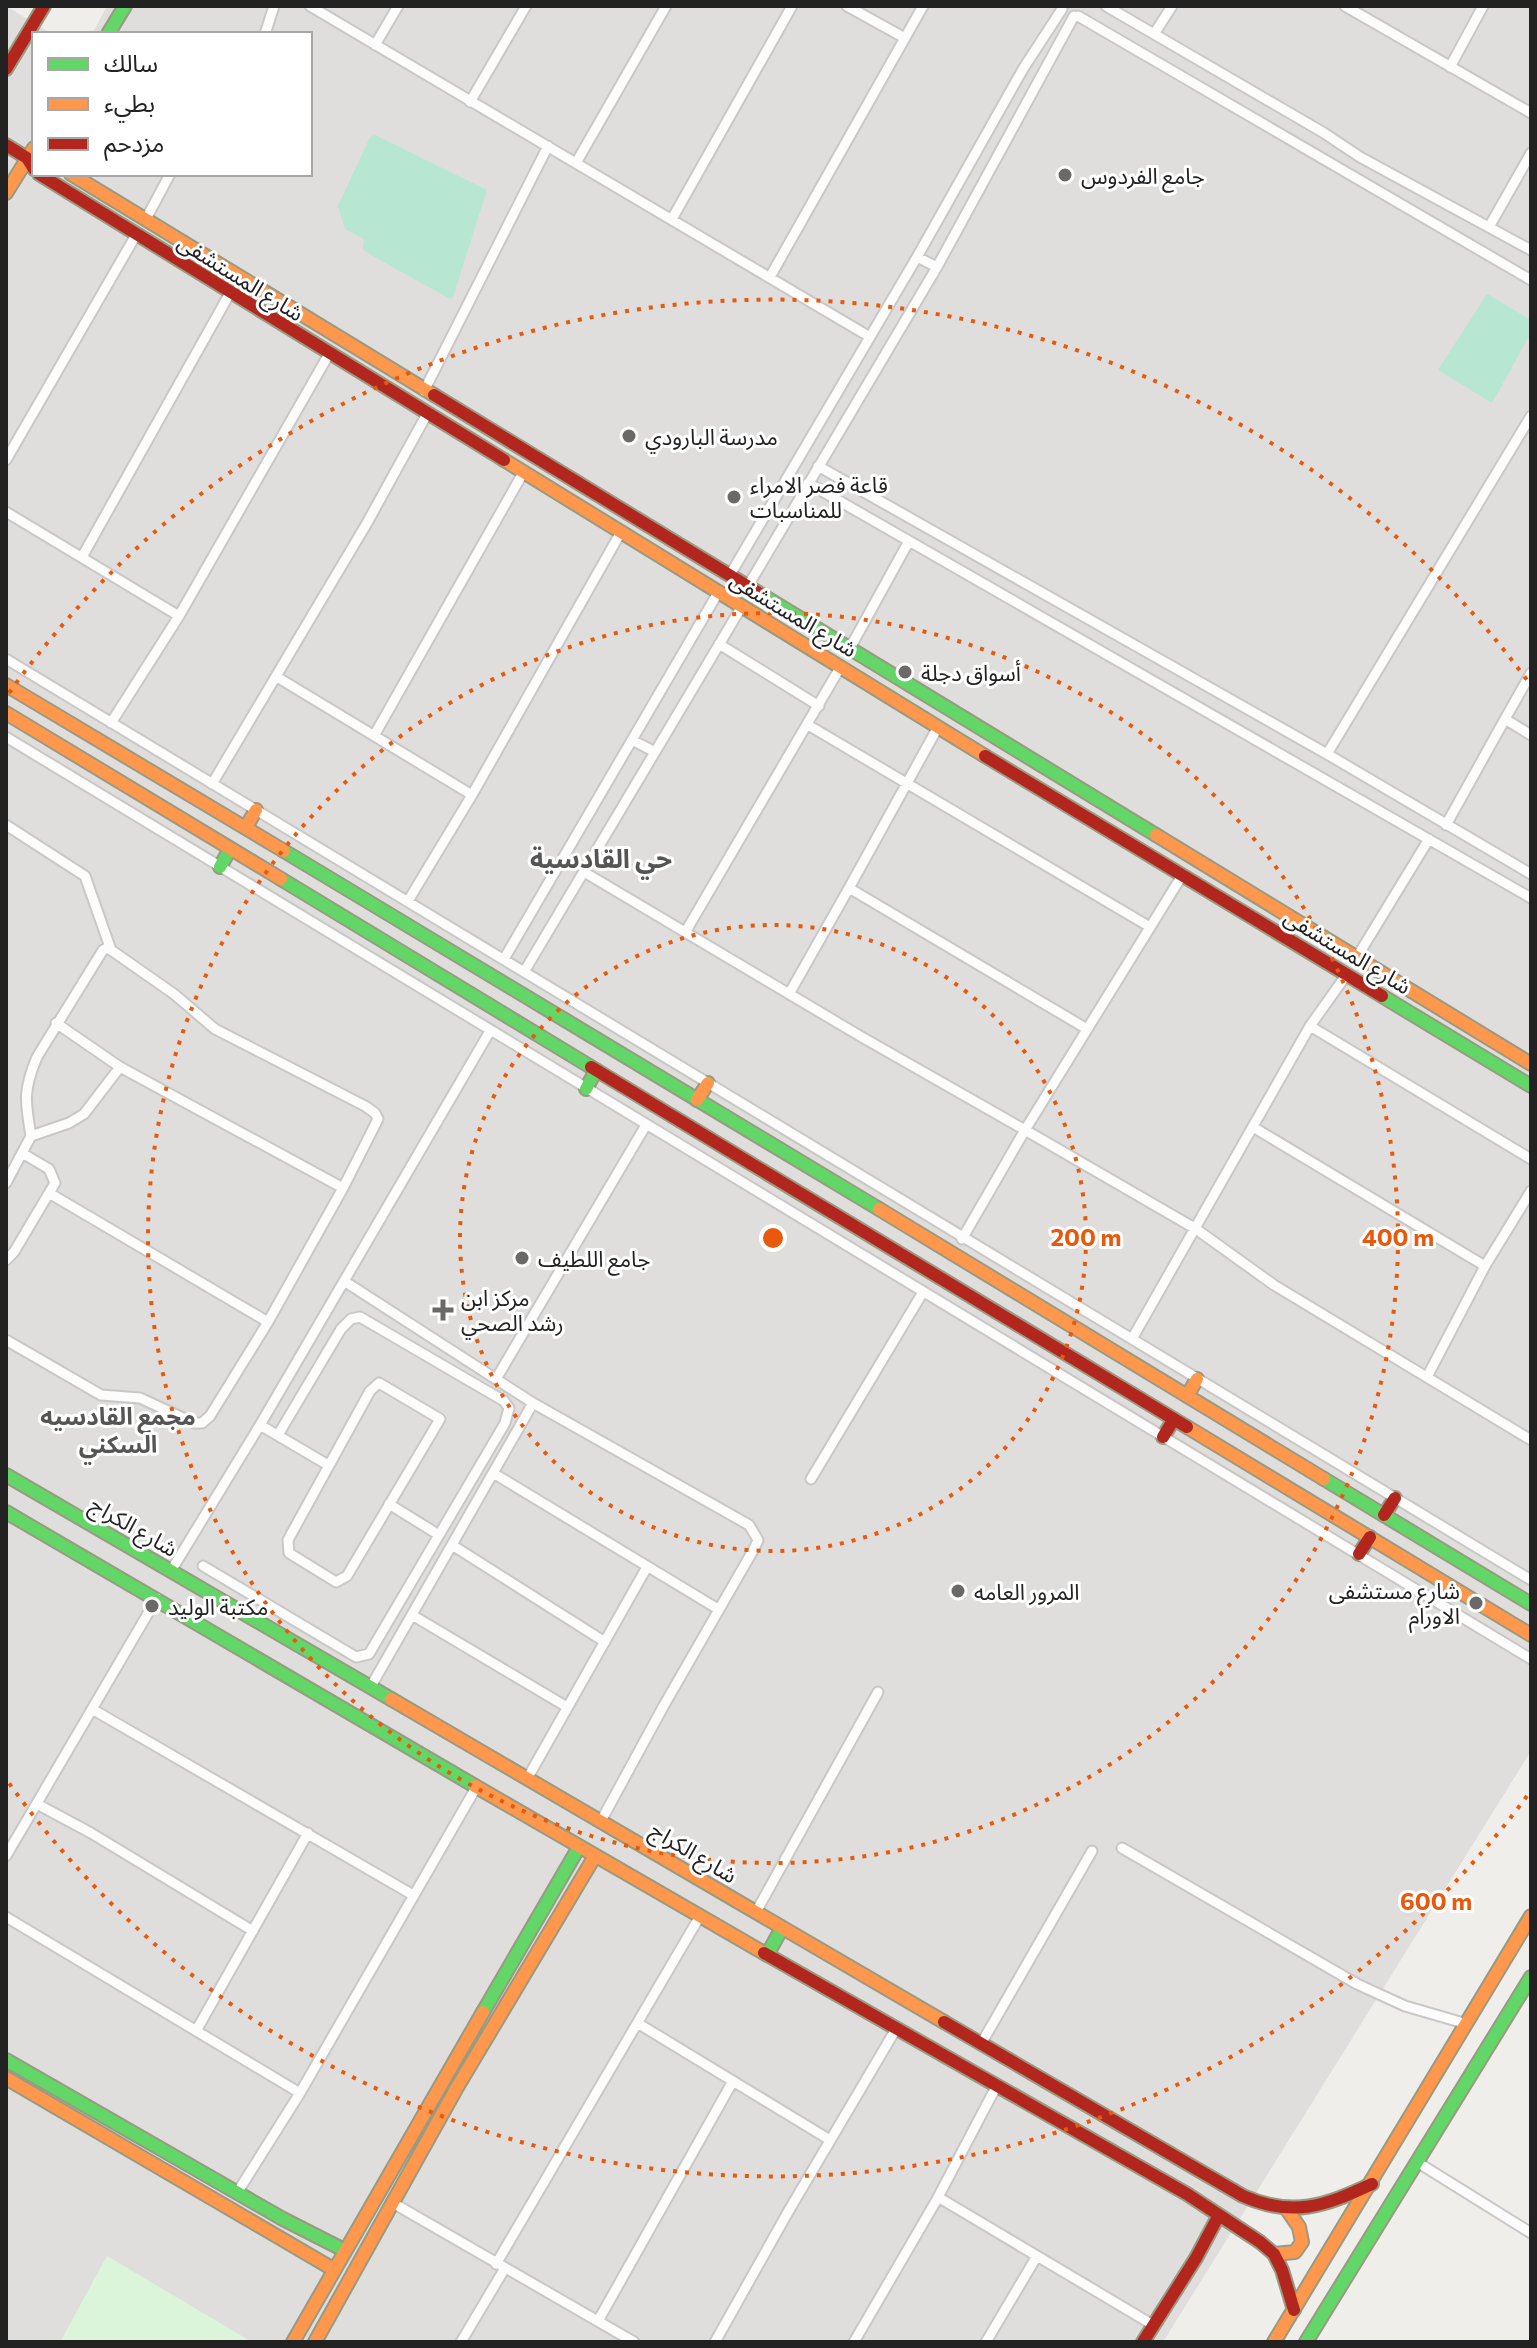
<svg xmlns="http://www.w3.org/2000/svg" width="1537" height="2348" font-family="Commissioner,'Noto Sans Arabic',sans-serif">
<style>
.residential{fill:#dfdedc}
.park{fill:#daf5da}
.pitch{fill:#b7e6d2}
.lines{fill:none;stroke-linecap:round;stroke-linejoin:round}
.street-casing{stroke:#c9c8c7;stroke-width:13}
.fast-casing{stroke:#999a82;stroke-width:16}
.slow-casing{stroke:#999a82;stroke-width:16}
.jam-casing{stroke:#999a82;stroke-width:16}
.street{stroke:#fdfcfc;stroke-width:9}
.fast{stroke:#63d668;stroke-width:12}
.slow{stroke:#ff974d;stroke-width:12}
.jam{stroke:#b3261e;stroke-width:12}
.ring{fill:none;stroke:#e8590c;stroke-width:4;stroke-dasharray:4 8}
.poi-dot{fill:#6a6968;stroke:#fff;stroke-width:3}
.labels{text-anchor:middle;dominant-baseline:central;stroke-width:6;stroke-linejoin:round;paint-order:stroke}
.poi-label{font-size:22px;fill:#222;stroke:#fff;text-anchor:start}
.street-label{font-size:22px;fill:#222;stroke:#fff}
.neighbourhood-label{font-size:24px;font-weight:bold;fill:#555;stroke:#fff}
.quarter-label{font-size:26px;font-weight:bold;fill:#555;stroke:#fff}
.centre{fill:#e8590c;stroke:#fff;stroke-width:4}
.ring-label{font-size:24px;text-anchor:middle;font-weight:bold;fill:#e8590c;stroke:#fff;stroke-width:6;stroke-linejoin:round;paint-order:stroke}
</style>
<rect width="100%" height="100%" fill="#f0eeeb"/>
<path class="residential" d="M 6,6 L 52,34 L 34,34 L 34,174 L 310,174 L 310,34 L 92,34 L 107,6 L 1531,6 L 1531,1751 L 1163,2342 L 6,2342 Z"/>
<path class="park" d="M 107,2256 L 252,2342 L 60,2342 Z"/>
<path class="pitch" d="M 375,135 L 487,190 L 453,297 L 450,299 L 366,252 L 363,249 L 364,239 L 345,229 L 338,206 L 370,137 Z
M 1487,294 L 1531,320 L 1531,333 L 1492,403 L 1438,370 Z"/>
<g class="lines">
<defs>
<path id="street" d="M 310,6 L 870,337
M 847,6 L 903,37
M 1106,6 L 1324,133 L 1360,157 L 1531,250
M 1345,6 L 1531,113
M 1078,16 L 1531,280
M 265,34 L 274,6
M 1154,34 L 1172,6
M 375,45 L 398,6
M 1450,67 L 1483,6
M 470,102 L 526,6
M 576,163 L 666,6
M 146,219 L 170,174
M 672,219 L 792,6
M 1489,227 L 1531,153
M 917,257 L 937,267
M 770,277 L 923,6
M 424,391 L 548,146
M 6,460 L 136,235
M 818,466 L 1327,754 L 1531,874
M 808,483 L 1531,898
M 6,512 L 179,616
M 82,557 L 230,293
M 730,575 L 917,257 L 1023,69 L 1062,9
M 748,586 L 937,267 L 1074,16
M 719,644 L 819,706
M 850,648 L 909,541
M 6,659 C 513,968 1022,1274 1531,1580
M 277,677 L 472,795
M 1505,719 L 1531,673
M 111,723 L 179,616 L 329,354
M 808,725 L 1150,927
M 938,727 L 849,888 L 1087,1029
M 375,734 L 523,473
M 6,737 L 1531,1659
M 632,740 L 655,752
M 1327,754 L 1531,416
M 212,784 L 367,523 L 427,414
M 6,825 L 85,876 L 111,950 L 174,994 L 215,1029 L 365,1106 L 375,1113 L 378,1119 L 343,1188 L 268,1322 L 210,1416 L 202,1423 L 194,1423 L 140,1398 L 101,1395 L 6,1340
M 1446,825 L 1505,719 L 1531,735
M 584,872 L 860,1036 L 1025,1130 L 962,1239
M 1183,874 L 1025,1130 L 1196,1229 L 1274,1285 L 1531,1440
M 408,901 L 472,795 L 621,532
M 686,931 L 841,666
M 1357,957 L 1429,839
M 504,959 L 719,591
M 524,972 L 742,606
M 789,994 L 849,888
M 56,1023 L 120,1067 L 343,1188
M 1310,1026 L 1531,1159
M 1253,1127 L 1485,1266
M 31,1136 C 25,1101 23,1090 37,1057 L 103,950 L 107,948 L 111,950
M 6,1183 L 31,1136 L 69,1123 L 84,1114 L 120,1067
M 49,1193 L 268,1322
M 6,1260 L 14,1252 L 55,1183 L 49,1169 L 22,1153
M 344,1281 L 533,1403
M 1132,1339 L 1310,1026 L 1347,974
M 1427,1377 L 1485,1266 L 1531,1191
M 496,1379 L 646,1125
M 379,1383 L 440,1419 L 347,1576 L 336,1582 L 289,1553 L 288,1540 L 370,1391 Z
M 260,1425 L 328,1465
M 493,1473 L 718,1609
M 811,1479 L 923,1292
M 389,1504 L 439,1535
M 452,1545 L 605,1642
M 203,1566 L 356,1657 L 369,1654 L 505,1423 L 509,1408 L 504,1401 L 360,1317 L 351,1319 L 341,1329 L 278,1435
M 171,1571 L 260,1425 L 490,1031
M 412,1615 L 567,1707
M 370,1688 L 533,1403 L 749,1525 L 758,1540 L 755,1547 L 663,1707 L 601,1821
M 92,1709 L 413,1895
M 527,1779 L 647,1567
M 37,1804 L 91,1833 L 253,1931
M 1122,1848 L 1357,1984 L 1405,2006 L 1467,2024
M 6,1856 L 157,1598
M 756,1912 L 878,1692
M 6,1917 L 300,2093
M 639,2024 L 830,2140
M 196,2031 L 308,1833
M 981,2044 L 1092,1851
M 1417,2162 L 1531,2233
M 237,2193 L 300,2093 L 477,1786
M 938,2197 L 1153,2325
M 393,2203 L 634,2342
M 496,2264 L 700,1916
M 598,2321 L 733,2081
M 461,2342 L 505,2268
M 715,2342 L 788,2212 L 896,2029
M 854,2342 L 936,2201 L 996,2087
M 986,2342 L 1037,2256"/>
<path id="fast" d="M 108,34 L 125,6
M 762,595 L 1156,835
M 284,851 L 879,1209
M 220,867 L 230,849
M 281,879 L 591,1067
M 1382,996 L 1531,1086
M 586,1089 L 596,1070
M 6,1475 L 391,1699
M 1324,1479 L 1531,1604
M 6,1512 L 475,1786
M 767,1955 L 782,1928
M 483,2012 L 579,1847
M 6,2060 L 283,2219 L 344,2250
M 1306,2342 L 1531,1977"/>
<path id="slow" d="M 71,174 L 434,395
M 6,193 L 34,148
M 504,460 L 985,756
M 6,685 L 284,851
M 6,713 L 281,879
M 246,827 L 256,810
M 1156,835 L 1531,1064
M 697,1100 L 708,1083
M 879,1209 L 1324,1479
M 1187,1396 L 1197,1379
M 1187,1427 L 1531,1635
M 391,1699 L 944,2022
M 475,1786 L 764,1953
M 6,2078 L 333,2269
M 1274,2254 L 1295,2252 L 1302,2242 L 1299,2227 L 1288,2211
M 293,2342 L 483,2012
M 315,2342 L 456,2089 L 595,1856
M 1274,2342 L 1531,1916"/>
<path id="jam" d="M 6,69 L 44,6
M 6,145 L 27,158 L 34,169
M 39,174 L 504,460
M 434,395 L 762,595
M 985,756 L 1382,996
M 591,1067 L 1187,1427
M 1163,1437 L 1174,1419
M 1384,1515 L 1395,1498
M 1359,1554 L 1370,1537
M 764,1953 L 1187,2194 L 1260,2242 L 1274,2254 L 1282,2270 L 1294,2310
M 944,2022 L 1243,2196 C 1293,2218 1325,2206 1372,2184
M 1143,2342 L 1196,2258 L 1219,2215"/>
</defs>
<use href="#street" class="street-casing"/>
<use href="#fast" class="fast-casing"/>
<use href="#slow" class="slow-casing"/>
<use href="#jam" class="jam-casing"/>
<use href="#street" class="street"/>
<use href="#fast" class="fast"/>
<use href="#slow" class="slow"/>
<use href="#jam" class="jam"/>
</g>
<g class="ring">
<circle cx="773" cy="1238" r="313"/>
<circle cx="773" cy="1238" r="625"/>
<path d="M1527 1796A938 938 0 0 1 9 1783M9 693A938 938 0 0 1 1527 680"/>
</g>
<g class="poi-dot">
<circle cx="1065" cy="175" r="8"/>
<circle cx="629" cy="436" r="8"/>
<circle cx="734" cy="497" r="8"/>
<circle cx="905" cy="672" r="8"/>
<circle cx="522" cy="1258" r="8"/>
<path d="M439 1298h8v8h8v8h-8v8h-8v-8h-8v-8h8z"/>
<circle cx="958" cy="1591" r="8"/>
<circle cx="1476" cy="1603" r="8"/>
<circle cx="152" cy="1606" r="8"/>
</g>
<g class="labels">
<g class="poi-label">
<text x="1081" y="175">جامع الفردوس</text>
<text x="645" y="436">مدرسة البارودي</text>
<text x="750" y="484">قاعة فصر الامراء<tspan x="750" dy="25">للمناسبات</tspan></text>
<text x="921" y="672">أسواق دجلة</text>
<text x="538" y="1258">جامع اللطیف</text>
<text x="461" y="1297">مركز ابن<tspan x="461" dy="25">رشد الصحي</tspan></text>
<text x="1460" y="1590" text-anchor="end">شارع مستشفى<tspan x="1460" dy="25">الاورام</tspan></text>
<text x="974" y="1591">المرور العامه</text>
<text x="168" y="1606">مكتبة الوليد</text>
</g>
<g class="street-label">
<text transform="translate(241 277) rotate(32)">شارع المستشفى</text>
<text transform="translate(794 614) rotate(31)">شارع المستشفى</text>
<text transform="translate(1348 951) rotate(31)">شارع المستشفى</text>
<text transform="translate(134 1526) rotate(30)">شارع الكراج</text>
<text transform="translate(694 1852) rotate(31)">شارع الكراج</text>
</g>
<g class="neighbourhood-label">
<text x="118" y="1415">مجمع القادسيه<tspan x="118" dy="28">السكني</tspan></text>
</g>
<g class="quarter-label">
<text x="601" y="857">حي القادسية</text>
</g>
</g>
<circle cx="773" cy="1238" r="12" class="centre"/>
<g class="ring-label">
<text x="1086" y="1246">200 m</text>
<text x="1398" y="1246">400 m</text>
<text x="1436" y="1910">600 m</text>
</g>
<rect width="1537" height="2348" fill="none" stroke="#222222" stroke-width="16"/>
<rect x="32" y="32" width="280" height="144" fill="#ffffff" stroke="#a7a7a7" stroke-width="2"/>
<rect x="48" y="58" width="40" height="12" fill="#63d668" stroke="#a7a7a7" stroke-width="2"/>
<text x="104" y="72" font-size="24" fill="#222222">سالك</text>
<rect x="48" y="98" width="40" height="12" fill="#ff974d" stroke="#a7a7a7" stroke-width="2"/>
<text x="104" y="112" font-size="24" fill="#222222">بطيء</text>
<rect x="48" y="138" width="40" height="12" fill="#b3261e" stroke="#a7a7a7" stroke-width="2"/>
<text x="104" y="152" font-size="24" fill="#222222">مزدحم</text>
</svg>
